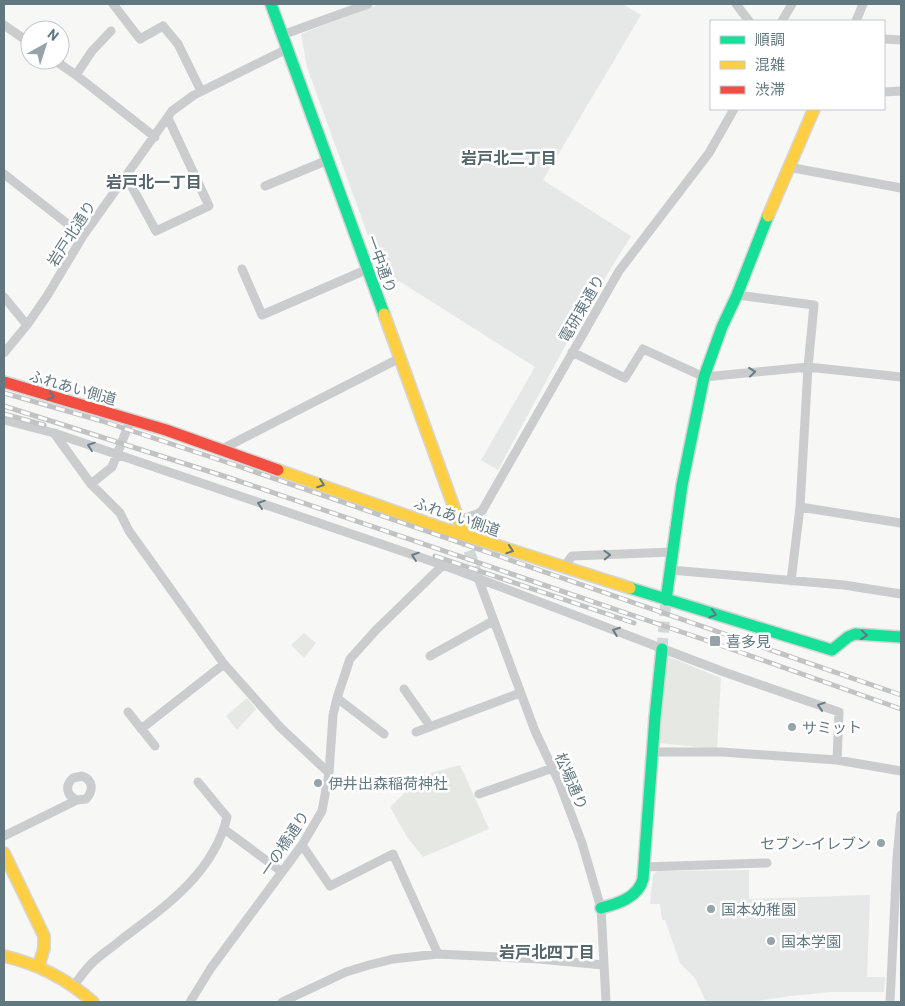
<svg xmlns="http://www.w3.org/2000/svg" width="905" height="1006" font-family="Barlow,'Noto Sans JP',sans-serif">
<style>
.built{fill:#e6e7e7}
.green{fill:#e6e9e3}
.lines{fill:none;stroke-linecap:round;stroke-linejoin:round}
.secondary-tunnel{stroke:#d2d7d9;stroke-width:11;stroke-dasharray:11 5.5;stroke-linecap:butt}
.fast-casing{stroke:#d4d5d5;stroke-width:14}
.slow-casing{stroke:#d4d5d5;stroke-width:14}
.jam-casing{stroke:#d4d5d5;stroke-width:14}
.street{stroke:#cbcccd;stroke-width:9}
.fast{stroke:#16e098;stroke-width:11}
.slow{stroke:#ffcf43;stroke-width:11}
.jam{stroke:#f24e42;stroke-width:11}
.rail-casing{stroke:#c1c2c3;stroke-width:5}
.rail{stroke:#fff;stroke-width:3;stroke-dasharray:9;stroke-linecap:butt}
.oneway{stroke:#677c85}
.oneway2{stroke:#627881}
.poi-dot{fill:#96a4aa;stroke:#fff;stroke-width:2}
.labels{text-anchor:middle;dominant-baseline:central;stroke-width:5;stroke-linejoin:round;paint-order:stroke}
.street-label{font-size:15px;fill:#627881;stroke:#fff}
.poi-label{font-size:15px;fill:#627881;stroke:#fff;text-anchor:start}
.neighbourhood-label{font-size:16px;font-weight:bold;fill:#54656b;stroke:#fff}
</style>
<rect width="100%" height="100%" fill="#f7f7f6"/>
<path class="built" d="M 379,4 L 623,4 L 641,15 L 543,180 L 631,236 L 582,315 L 498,470 L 481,460 L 535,367 L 399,281 L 387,288 L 307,67 L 301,34 Z
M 749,870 L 749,899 L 870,895 L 867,977 L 885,977 L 884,992 L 832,992 L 791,996 L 750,1002 L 706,1002 L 695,978 L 680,963 L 665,920 L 662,920 L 660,904 L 650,904 L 653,876 L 657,871 Z"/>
<path class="green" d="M 304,633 L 316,643 L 304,658 L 291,645 Z
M 667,656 L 721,678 L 717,749 L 659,743 Z
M 247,698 L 256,709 L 237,730 L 226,716 Z
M 460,765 L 489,829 L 423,857 L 407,837 L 390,807 L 423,775 Z"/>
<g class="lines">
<path class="secondary-tunnel" d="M 464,535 L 478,578
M 662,649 L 666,600"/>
<defs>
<path id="fast" d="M 271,4 L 384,314
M 630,588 L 832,650 L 848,637 L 855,634 L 901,637
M 666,600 L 682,485 L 704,377 L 722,327 L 737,295 L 768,216
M 601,908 C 617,904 638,898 643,879 L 655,717 L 662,649"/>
<path id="slow" d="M 768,216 L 814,109
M 384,314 L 464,535
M 278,470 L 442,528 L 630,588
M 4,853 L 44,936 L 44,948 L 39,965
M 4,956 C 38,964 67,979 93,1002"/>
<path id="jam" d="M 4,382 L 166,430 L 278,470"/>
</defs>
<use href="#fast" class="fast-casing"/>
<use href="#slow" class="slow-casing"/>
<use href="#jam" class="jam-casing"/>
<path class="street" d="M 113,4 L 140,39 L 163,26 L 178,44 L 201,91
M 736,4 L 749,21
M 782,21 L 792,4
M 856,21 L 863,4
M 4,25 L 30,43
M 282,35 L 368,4
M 884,39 L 901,40
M 54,60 L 76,75 L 155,137
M 76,75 L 92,51 L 111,31
M 884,92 L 901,91
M 788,167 L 901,188
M 4,174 L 83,236
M 126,176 L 156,231 L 209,206 L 168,118
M 265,186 L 328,160
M 242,269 L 262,315 L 368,269
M 737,295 L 814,305 L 808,367 L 800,507 L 791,581
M 4,297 L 27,325
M 572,352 L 625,378 L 643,349 L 704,377 L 808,367 L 901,377
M 4,353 L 27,325 L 47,296 L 83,236 L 172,111 L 194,95 L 287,49
M 4,420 L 54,433 L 443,565 L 724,672 L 839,712 L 837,760
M 54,433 L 91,484 L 120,513 L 129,531 L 147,556 L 224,664 L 280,727 L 329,773
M 222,449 L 400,358
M 91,484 L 112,467 L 131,419
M 800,507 L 901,523
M 459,520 L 477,514 L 482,511 L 619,271 L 709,153 L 734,109
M 564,567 L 572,556 L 672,552
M 670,570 L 844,585 L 901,594
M 478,578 L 535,731 L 559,782 L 582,843 L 601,908 L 606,1002
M 430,656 L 493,621
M 404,689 L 430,726
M 337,698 L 384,734
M 128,712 L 155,746
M 141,729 L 224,664
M 416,732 L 520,693
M 652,752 L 722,752 L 837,760 L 901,771
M 479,794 L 553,768
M 224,829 L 282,872
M 4,836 L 77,800 L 86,799 C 94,790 93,780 82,776 L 73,778 C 64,786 67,796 77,800
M 302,845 L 330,886 L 393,854 L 438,954
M 644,867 L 767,863
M 73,986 C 79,979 85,970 92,963 C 101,954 113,947 122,939 C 165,907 214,873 227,817 L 198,782
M 190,1002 L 211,968 L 302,845 L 322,811 L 329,773 L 333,715 L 337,698 L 350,659 L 376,630 L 443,565
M 282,1002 L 346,972 L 369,965 L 393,959 L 438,954 L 539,959 L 603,965
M 890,1002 L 897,858 L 901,815"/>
<use href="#fast" class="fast"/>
<use href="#slow" class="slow"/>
<use href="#jam" class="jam"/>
<defs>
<path id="rail" d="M 4,393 L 102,421 L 235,465 L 901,695
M 4,406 L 233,479 L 714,643 L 901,709
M 4,414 L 44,425
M 435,556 L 634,623"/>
</defs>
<use href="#rail" class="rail-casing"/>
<use href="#rail" class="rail"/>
</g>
<defs><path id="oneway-chevron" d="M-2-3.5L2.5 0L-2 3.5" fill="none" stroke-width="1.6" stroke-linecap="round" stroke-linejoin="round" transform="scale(1.25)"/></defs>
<g class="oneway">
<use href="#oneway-chevron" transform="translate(752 372) rotate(-6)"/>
<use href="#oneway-chevron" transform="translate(91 446) rotate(-161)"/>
<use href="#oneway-chevron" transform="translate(261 504) rotate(-161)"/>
<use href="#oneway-chevron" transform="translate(607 555) rotate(-2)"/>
<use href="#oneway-chevron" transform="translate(415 556) rotate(-161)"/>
<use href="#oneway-chevron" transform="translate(616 631) rotate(-159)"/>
<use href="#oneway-chevron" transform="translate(821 706) rotate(-162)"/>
</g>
<g class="oneway2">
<use href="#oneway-chevron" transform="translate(51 396) rotate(16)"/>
<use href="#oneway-chevron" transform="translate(321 484) rotate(20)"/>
<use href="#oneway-chevron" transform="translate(510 550) rotate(18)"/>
<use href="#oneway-chevron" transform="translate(713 614) rotate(17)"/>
<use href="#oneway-chevron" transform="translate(864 635) rotate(4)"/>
</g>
<g class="poi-dot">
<rect x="709" y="635" width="12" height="12" rx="2.5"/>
<circle cx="792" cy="727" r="5"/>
<circle cx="318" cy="783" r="5"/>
<circle cx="881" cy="843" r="5"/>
<circle cx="711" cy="909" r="5"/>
<circle cx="771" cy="941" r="5"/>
</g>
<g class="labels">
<g class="street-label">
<text transform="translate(71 233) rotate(-57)">岩戸北通り</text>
<text transform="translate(382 264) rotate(70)">一中通り</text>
<text transform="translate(581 308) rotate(-60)">電研東通り</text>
<text transform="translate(73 387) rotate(16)">ふれあい側道</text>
<text transform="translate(457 516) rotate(19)">ふれあい側道</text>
<text transform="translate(572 781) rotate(67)">松場通り</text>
<text transform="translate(284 843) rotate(-56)">一の橋通り</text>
</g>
<g class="poi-label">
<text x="726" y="641">喜多見</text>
<text x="802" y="727">サミット</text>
<text x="328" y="783">伊井出森稲荷神社</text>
<text x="871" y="843" text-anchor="end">セブン-イレブン</text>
<text x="721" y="909">国本幼稚園</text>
<text x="781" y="941">国本学園</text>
</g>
<g class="neighbourhood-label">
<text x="509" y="157">岩戸北二丁目</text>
<text x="154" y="181">岩戸北一丁目</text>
<text x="547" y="951">岩戸北四丁目</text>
</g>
</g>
<rect width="905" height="1006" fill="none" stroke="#627881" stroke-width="10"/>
<rect x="710" y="20" width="175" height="90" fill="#ffffff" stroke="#c0c9cd"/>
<rect x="720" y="36" width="25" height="8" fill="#16e098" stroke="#c0c9cd"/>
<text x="755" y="45" font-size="15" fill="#627881">順調</text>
<rect x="720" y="61" width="25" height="8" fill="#ffcf43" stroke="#c0c9cd"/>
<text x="755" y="70" font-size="15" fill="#627881">混雑</text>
<rect x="720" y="86" width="25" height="8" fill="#f24e42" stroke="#c0c9cd"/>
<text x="755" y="95" font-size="15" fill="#627881">渋滞</text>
<g transform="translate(45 45) rotate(39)"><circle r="24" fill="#ffffff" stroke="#c0c9cd"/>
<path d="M0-4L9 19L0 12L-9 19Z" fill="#96a4aa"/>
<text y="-8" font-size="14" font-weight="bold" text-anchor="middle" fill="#627881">N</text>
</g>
</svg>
